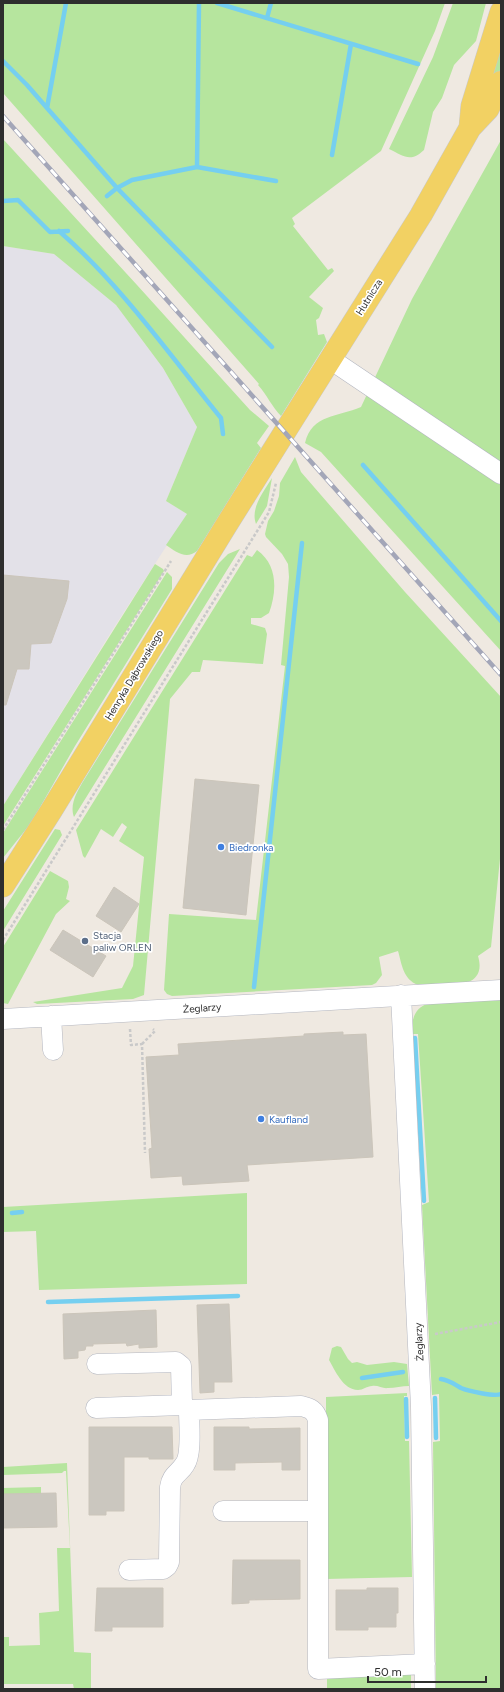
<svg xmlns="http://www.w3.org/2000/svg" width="504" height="1692" font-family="Figtree,sans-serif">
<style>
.industrial{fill:#e3e1e8}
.green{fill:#b6e59e}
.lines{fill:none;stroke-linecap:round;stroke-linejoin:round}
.stream{stroke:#75cff0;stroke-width:4.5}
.building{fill:#cbc7bf;stroke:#cbc5ba}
.minor-casing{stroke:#b4b7c1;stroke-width:21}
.major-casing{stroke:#c9c9c9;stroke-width:23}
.path{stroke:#c9c9c9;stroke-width:2.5;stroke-dasharray:3 2;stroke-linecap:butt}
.minor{stroke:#fff;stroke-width:20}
.major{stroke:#f2d163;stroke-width:22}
.rail-casing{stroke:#a3a6b8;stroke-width:4.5}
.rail{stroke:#fff;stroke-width:3;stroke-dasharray:9;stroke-linecap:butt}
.shop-dot{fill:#3f7fe0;stroke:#fff;stroke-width:1.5}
.service-dot{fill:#5c6f8a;stroke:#fff;stroke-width:1.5}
.labels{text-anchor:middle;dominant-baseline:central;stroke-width:3.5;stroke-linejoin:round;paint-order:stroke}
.street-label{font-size:10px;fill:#2e2e2e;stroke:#fff}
.shop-label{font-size:10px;fill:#366cbe;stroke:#fff;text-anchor:start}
.service-label{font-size:10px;fill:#4e5e75;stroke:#fff;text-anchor:start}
</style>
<rect width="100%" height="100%" fill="#efe9e1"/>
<path class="industrial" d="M 3,246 L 54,254 L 116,305 L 163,368 L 197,427 L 166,501 L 187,514 L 113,629 L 3,806 Z"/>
<path class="green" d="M 3,3 L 445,3 L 435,31 L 381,151 L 292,218 L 295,224 L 293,226 L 328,270 L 332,268 L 334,271 L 309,297 L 323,308 L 319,318 L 316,320 L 318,335 L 324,334 L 327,342 L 281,416 C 272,407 267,395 258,385 L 259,384 L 3,93 Z
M 453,3 L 486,3 L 476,41 L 454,65 L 442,98 L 433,112 L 424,150 C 410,163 404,156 389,149 L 433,57 Z
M 501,47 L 501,70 L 483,97 Z
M 3,139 L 137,285 L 250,410 L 269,426 L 257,443 L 261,448 L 197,551 C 186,560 176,552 166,545 L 187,514 L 166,501 L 197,427 L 163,368 L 116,305 L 54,254 L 3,246 Z
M 501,140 L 501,651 L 321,452 L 305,443 C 312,414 338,417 361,407 L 412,299 Z
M 295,457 L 301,472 L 405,592 L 501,697 L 501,849 L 491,947 L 478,956 C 489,993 440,985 418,985 C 403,979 402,965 398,951 L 379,957 L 382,975 L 376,983 L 372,985 L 172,996 L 167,994 L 164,990 L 169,914 L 256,920 L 285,666 L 281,665 L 289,577 L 288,564 L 282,554 L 266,537 L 265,534 L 268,521 L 274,511 L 279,496 L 280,483 Z
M 272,478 L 267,506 L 256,524 C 250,508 264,491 272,478 Z
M 240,549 L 74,817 C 69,804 78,790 84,780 L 219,563 L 228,554 Z
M 257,550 C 278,565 277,591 269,613 L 261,618 L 251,618 L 251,624 L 265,628 L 267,634 L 263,664 L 203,660 L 200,672 L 192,672 L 170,699 L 144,995 L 133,999 L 37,1004 L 33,1002 L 122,988 L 133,966 L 144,857 L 119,841 L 127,827 L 122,823 L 113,837 L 101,829 L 85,858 L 83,856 L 76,830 L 247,555 L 252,557 Z
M 155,564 L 163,569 L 164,571 L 3,826 L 3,806 Z
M 167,572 L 172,577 L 172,589 L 75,746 L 31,823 L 3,858 L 3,833 Z
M 55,829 L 60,830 L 62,835 L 3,931 L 3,911 Z
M 50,871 L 68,881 L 69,887 L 66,899 L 70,901 L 56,914 L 8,1004 L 3,1003 L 3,947 Z
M 501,995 L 501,1689 L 436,1689 L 433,1442 L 440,1441 L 439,1394 L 432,1395 L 422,1205 L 429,1202 L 418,1034 L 411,1034 C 412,1019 414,1008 429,1003 Z
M 247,1193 L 247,1284 L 39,1290 L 36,1231 L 3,1232 L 3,1207 Z
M 337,1346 L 341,1347 L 348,1359 L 352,1363 L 357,1362 L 367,1365 L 394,1362 L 407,1364 L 409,1386 C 402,1386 395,1388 388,1388 C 383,1389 378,1385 372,1386 C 367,1386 363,1390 358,1390 C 343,1390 335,1370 329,1360 L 332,1348 Z
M 407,1393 L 407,1396 L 404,1396 L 405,1441 L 409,1441 L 412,1577 L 326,1579 L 326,1397 Z
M 67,1463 L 74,1652 L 91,1653 L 91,1689 L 74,1689 L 73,1684 L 3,1684 L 3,1637 L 9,1637 L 9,1646 L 40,1645 L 39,1613 L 59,1611 L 57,1548 L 70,1548 L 66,1471 L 64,1471 L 62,1473 L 3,1475 L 3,1467 Z
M 41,1487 L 41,1494 L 3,1494 L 3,1488 Z
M 411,1672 L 411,1689 L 327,1689 L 327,1674 Z"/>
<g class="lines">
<path class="stream" d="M 66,3 L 47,108 L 117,188 L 132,180 L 197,167 L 276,181
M 217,3 L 418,64
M 267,18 L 271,3
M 3,61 L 27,85 L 47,108
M 332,155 L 351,44
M 197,167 L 199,3
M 107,196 L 117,188 L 272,347
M 3,201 L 18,200 L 50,232 L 68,231
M 59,231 C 121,285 169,354 221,418 L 223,434
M 363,465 L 501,621
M 254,987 L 302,543
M 415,1038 L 424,1201
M 12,1213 L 22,1212
M 48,1302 L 238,1296
M 362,1378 L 403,1372
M 441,1379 C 449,1380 454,1384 461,1388 C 468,1391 495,1397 501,1394
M 435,1398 L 436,1438
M 406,1399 L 407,1437"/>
</g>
<path class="building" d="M 3,575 L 69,581 L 67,599 L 51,643 L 31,644 L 29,669 L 17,669 L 6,705 L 3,705 Z
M 195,779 L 259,785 L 246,915 L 183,908 Z
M 114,887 L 139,904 L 121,932 L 96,916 Z
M 63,930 L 106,956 L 93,977 L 50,950 Z
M 343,1032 L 343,1035 L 366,1034 L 373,1157 L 247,1165 L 249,1181 L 183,1185 L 182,1176 L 151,1178 L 149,1149 L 152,1148 L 146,1057 L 179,1055 L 178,1044 L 304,1036 L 304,1034 Z
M 229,1304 L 232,1382 L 214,1382 L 214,1392 L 200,1393 L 197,1305 Z
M 156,1310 L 157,1347 L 139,1348 L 139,1344 L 127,1346 L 126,1343 L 93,1344 L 93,1346 L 86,1346 L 85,1350 L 78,1351 L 78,1358 L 64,1359 L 63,1314 Z
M 89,1427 L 172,1427 L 173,1459 L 149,1459 L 149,1457 L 124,1457 L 124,1511 L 106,1511 L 106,1515 L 89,1515 Z
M 214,1427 L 249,1427 L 249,1429 L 300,1428 L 300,1470 L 282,1470 L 282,1462 L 235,1463 L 235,1470 L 214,1470 Z
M 56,1493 L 57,1527 L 3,1528 L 3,1494 Z
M 233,1560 L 300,1560 L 300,1599 L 249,1600 L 249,1603 L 232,1604 Z
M 97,1588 L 163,1588 L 163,1627 L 112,1627 L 112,1631 L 95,1631 Z
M 367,1588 L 398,1588 L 398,1613 L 396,1613 L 396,1627 L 368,1627 L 368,1630 L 336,1630 L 336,1590 L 367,1590 Z"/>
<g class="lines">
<defs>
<path id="minor" d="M 330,359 L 501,474
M 401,995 L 421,1407 L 425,1689
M 51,1016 L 53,1050
M 3,1019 L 501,990
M 96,1408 L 182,1405 L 181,1366 L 176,1362 L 97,1364
M 189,1410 L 301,1406 C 310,1408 315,1410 318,1420 L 318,1511
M 223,1511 L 318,1511 L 318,1669 L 425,1664
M 129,1570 L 163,1569 L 167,1566 L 169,1562 L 170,1487 C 172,1474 179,1474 185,1464 C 192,1454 189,1423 189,1410 L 182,1405"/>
<path id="major" d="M 470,128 L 472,106 L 501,12
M 3,886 L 51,811 L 227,524 L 421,215 L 470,128 L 488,109 L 501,82"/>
</defs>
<use href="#minor" class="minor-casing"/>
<use href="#major" class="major-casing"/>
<path class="path" d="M 3,830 L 171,561
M 3,940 L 269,512 L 276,483
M 130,1029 L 131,1045 L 142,1044 L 145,1153
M 142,1044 L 155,1031 L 153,1029
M 435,1334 L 501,1322"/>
<use href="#minor" class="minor"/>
<use href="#major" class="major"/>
<defs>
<path id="rail" d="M 3,116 L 501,675"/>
</defs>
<use href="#rail" class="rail-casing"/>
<use href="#rail" class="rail"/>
</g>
<g class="shop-dot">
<circle cx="221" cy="847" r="4"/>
<circle cx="261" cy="1119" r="4"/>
</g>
<circle class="service-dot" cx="85" cy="941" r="4"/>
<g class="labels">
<g class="street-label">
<text transform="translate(369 297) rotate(-58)">Hutnicza</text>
<text transform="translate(134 675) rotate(-59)">Henryka Dąbrowskiego</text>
<text transform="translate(202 1008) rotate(-4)">Żeglarzy</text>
<text transform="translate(419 1342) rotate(-93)">Żeglarzy</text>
</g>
<g class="shop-label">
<text x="229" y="847">Biedronka</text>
<text x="269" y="1119">Kaufland</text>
</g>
<g class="service-label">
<text x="93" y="935">Stacja<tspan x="93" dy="12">paliw ORLEN</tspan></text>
</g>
</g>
<rect width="504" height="1692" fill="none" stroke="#2e2e2e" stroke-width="8"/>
<path d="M368 1676v6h118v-6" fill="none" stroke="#2e2e2e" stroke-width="2"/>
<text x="374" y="1676" font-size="12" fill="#2e2e2e" stroke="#ffffff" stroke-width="3" paint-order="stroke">50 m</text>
</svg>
